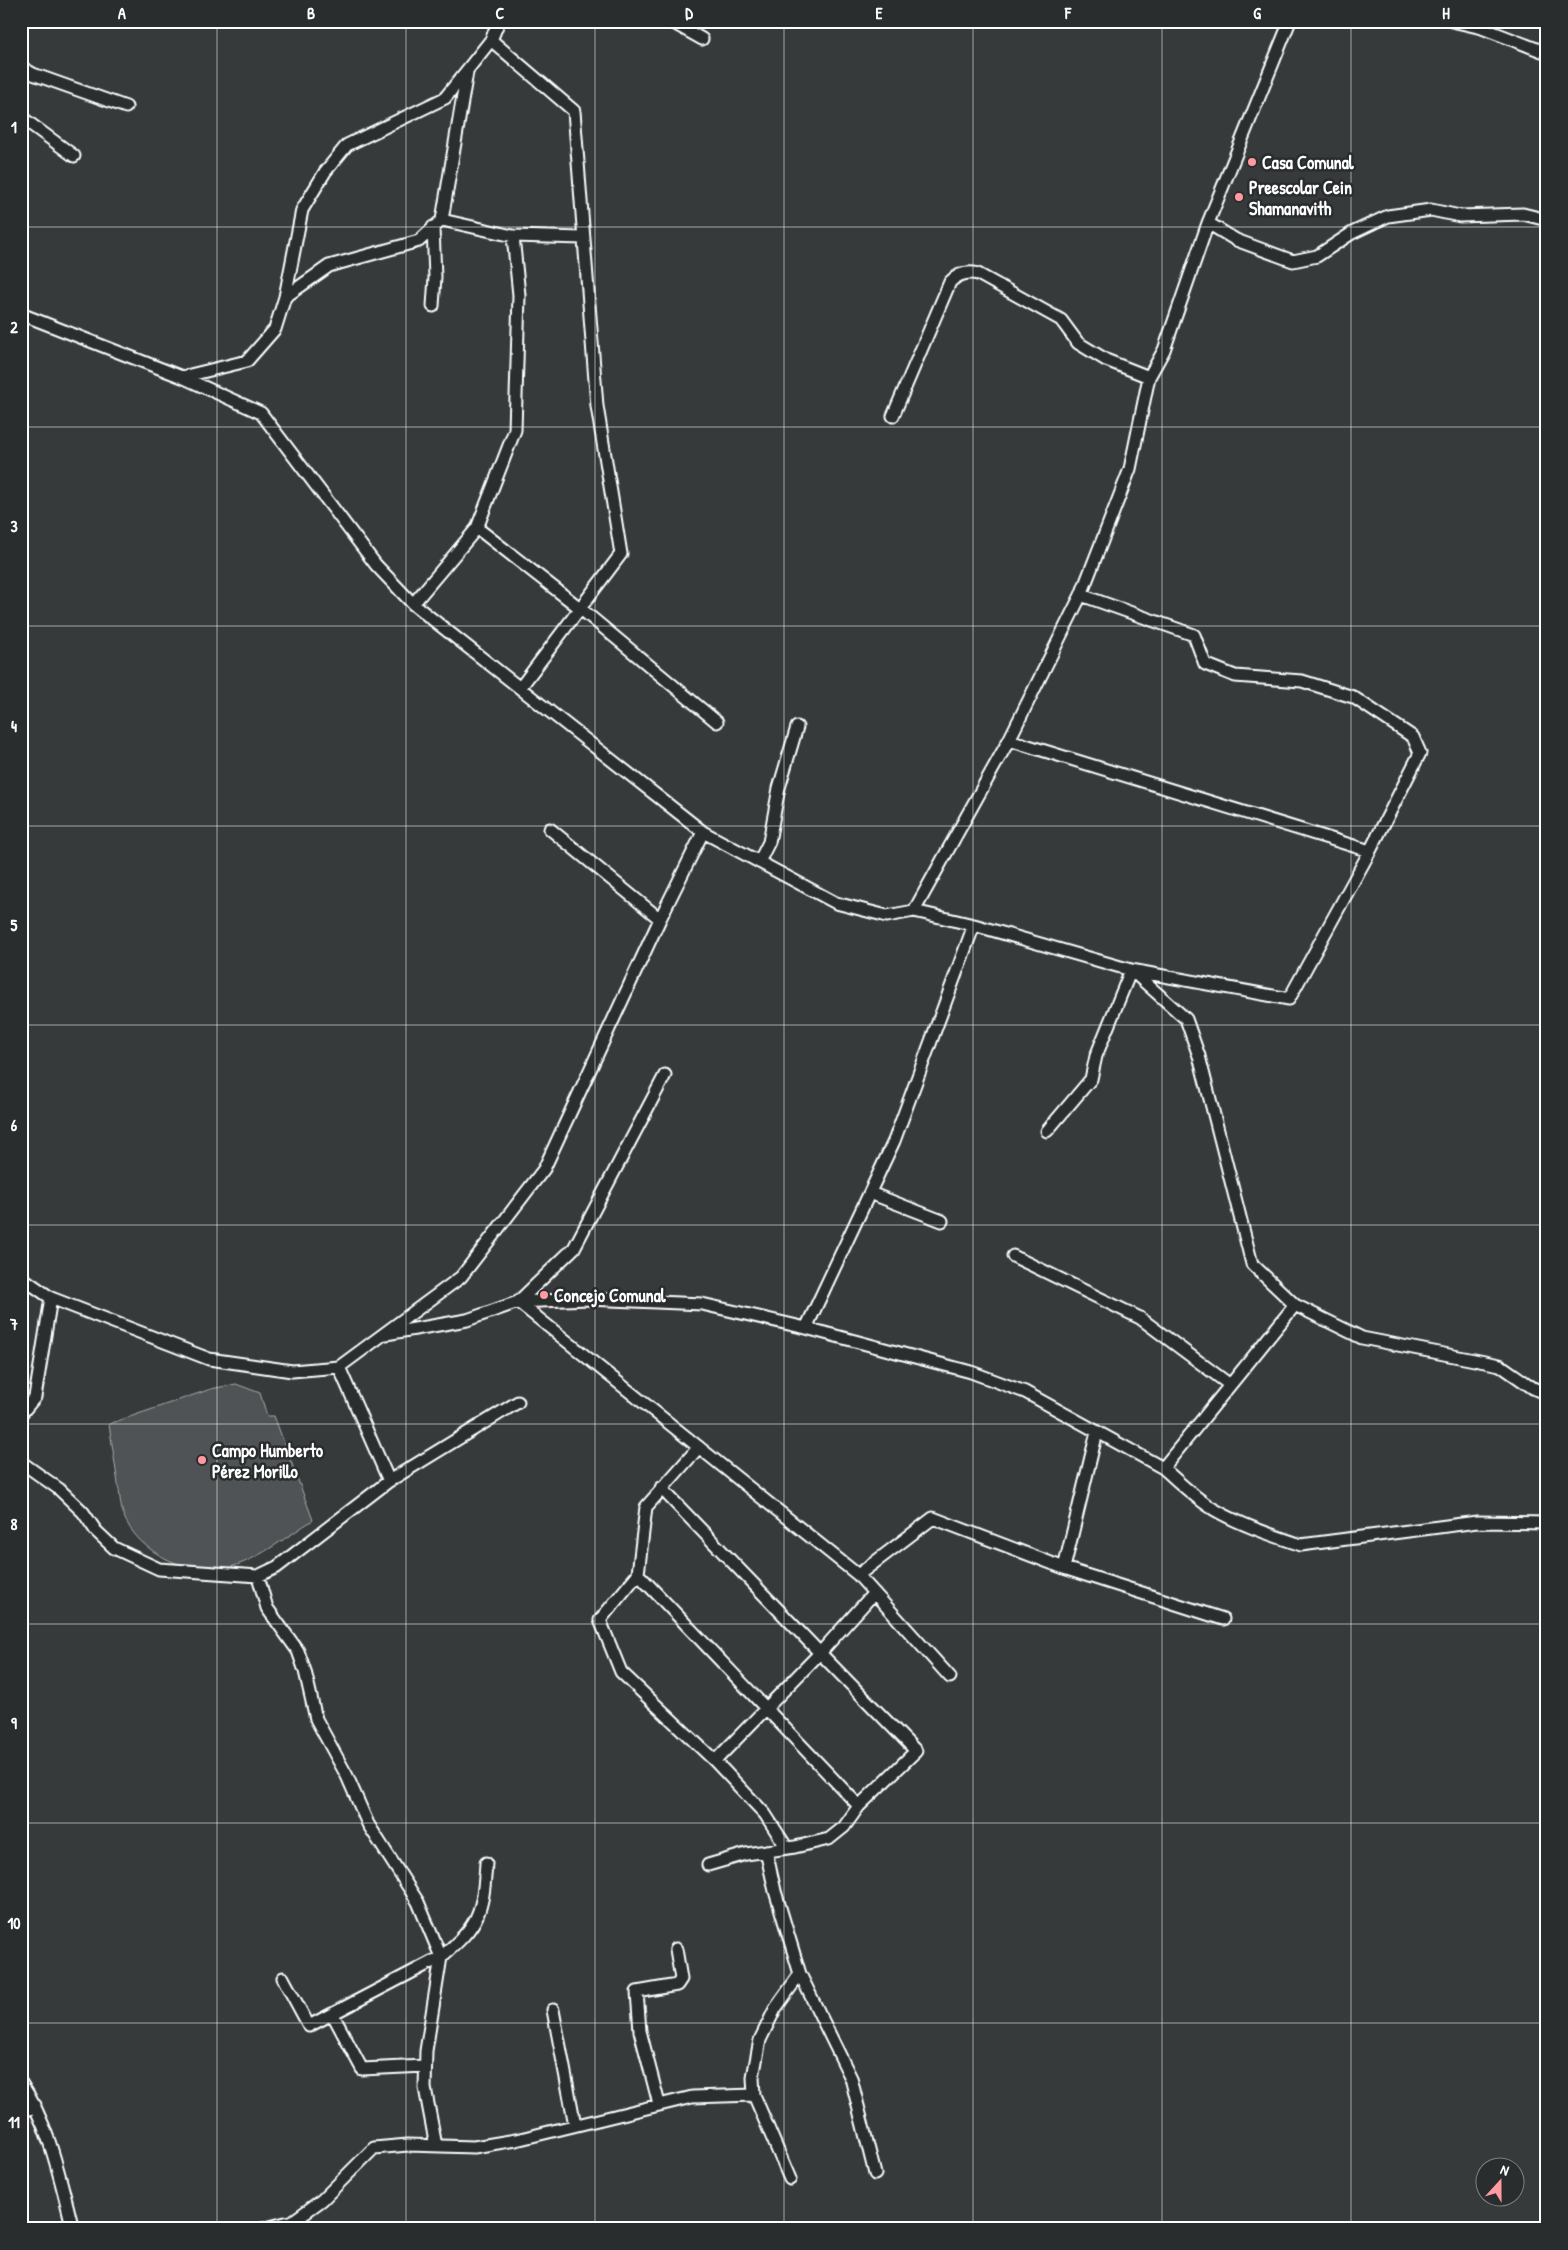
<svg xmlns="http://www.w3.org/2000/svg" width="1568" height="2250" font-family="'Patrick Hand',sans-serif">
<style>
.grass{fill:#505354;stroke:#a8a9aa}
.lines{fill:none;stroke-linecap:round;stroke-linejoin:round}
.minor-casing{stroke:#fff;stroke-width:15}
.minor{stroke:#2a2d2e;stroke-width:11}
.grid{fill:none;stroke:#fff;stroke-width:1;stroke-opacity:0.55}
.poi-dot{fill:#ff9aa2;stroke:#2a2d2e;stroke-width:2}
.labels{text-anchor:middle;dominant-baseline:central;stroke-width:5;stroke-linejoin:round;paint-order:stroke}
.poi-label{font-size:18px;font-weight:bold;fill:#fff;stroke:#2a2d2e;text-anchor:start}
.neatline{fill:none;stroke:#fff;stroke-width:2}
.grid-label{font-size:16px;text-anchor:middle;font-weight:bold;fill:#fff}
</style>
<rect width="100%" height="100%" fill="#373a3b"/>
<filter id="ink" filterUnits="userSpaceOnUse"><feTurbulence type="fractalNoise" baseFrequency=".02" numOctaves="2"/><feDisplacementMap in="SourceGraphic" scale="10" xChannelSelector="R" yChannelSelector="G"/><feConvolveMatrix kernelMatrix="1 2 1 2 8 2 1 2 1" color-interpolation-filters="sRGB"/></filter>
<g filter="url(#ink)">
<path class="grass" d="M 236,1384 L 260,1393 L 267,1416 L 274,1416 L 313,1520 C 289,1535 260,1558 234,1566 C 194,1579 138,1555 123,1514 C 120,1505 120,1494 118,1484 C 115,1464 112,1444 109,1424 L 211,1389 Z"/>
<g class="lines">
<defs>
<path id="minor" d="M 670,21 L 702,39
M 1452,21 L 1482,28 L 1547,53
M 491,40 L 574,111 L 597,406 L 621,554 L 520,688
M 21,67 L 33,74 L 126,107
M 21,117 L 74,156
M 442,220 L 513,236 L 583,238
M 1208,223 L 1236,240 L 1293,261 L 1317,256 L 1352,233 L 1388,216 L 1431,210 L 1460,216 L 1523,214 L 1547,220
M 285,297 L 329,266 L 419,241 L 442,220 L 467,72
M 433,306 L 435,277 L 433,227
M 21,314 L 182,377 L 261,413 L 376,565 L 413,604 L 703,832 L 836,903 L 887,916 L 914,911 L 1009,740 L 1081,595 L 1130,469 L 1149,377 L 1164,350 L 1208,223 L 1290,21
M 182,377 L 247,361 L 275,329 L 285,297 L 302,210 L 325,172 L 347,145 L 445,98 L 491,40 L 499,21
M 893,416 L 950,282 C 958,274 967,271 978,274 L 1061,320 L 1078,343 L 1106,360 L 1149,377
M 477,528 L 581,609 L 717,722
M 1081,595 L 1194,635 L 1205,664 L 1235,676 L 1302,681 L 1353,697 L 1413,737 L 1420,753 L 1370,851
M 413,604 L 477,528 L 515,430 L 519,295 L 513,236
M 550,829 L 660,919
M 759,862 L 769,842 L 779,788 L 797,727
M 914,911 L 974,925 L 1131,970 L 1289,999 L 1370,851 L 1009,740
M 665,1075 L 574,1248 L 518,1302 L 588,1299 L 702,1304 L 806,1328 L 971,1372 L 1025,1392 L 1163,1468 L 1295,1305 L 1252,1264 L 1199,1056 L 1186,1019 L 1131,970 L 1096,1056 L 1091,1079 L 1047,1131
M 870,1193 L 942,1221
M 1013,1256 L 1140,1318 L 1230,1385
M 21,1277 L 51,1298 L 209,1359 L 292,1371 L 339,1367 L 461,1277 L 544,1169 L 660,919 L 703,832
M 1295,1305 L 1362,1338 L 1500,1365 L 1533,1388 L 1547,1394
M 806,1328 L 894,1141 L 974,925
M 386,1334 L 467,1320 L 518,1302 L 858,1575 L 933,1518 L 1064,1568
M 21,1414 L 35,1397 L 51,1298
M 1097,1432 L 1064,1568 L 1223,1619
M 21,1462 L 59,1489 L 83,1512 L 96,1531 L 114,1548 L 159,1569 L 258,1576 L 277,1567 L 389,1481 L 339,1367
M 1163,1468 C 1180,1483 1196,1499 1215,1510 C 1241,1525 1272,1535 1301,1545 L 1477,1522 L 1547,1523
M 389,1481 L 518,1402
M 661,1488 L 820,1653 L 916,1751 L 859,1806 L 638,1574 L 646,1507 L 699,1447
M 638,1574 L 600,1620 L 621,1672 L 715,1761 L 765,1814 L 787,1848
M 858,1575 L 950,1677
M 258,1576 L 267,1608 L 298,1651 L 305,1671 L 316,1719 L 347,1776 L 368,1824 L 418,1902 L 441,1957 L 309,2026 L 283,1978
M 715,1761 L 820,1653 L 874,1593
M 766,1851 L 775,1891 L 800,1974 L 851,2078 L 875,2174
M 708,1865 L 746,1854 L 795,1847 L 829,1839 L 844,1827 L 859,1806
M 553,2010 L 575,2125
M 333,2015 L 362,2069 L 425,2066
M 21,2083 C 50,2126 60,2179 73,2229
M 659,2104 L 640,2031 L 637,1992 L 677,1985 L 681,1979 L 676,1949
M 21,2113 L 35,2105
M 436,2146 L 425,2088 L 426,2051 L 441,1957 C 479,1925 483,1913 486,1863
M 790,2179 L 754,2095 L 753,2077 L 760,2040 L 775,2009 L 800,1974
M 262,2229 L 293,2221 L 322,2200 L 374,2148 L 408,2145 L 474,2147 L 516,2140 L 692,2097 L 754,2095"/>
</defs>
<use href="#minor" class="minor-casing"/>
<use href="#minor" class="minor"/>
</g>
</g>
<path class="grid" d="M 217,21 L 217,2229M 406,21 L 406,2229M 595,21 L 595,2229M 784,21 L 784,2229M 973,21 L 973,2229M 1162,21 L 1162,2229M 1351,21 L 1351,2229M 21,227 L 1547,227M 21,427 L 1547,427M 21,626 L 1547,626M 21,826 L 1547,826M 21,1025 L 1547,1025M 21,1225 L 1547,1225M 21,1424 L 1547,1424M 21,1624 L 1547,1624M 21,1823 L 1547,1823M 21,2023 L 1547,2023"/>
<g class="poi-dot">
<circle cx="1252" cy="162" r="5"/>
<circle cx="1239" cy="197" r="5"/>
<circle cx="544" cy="1295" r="5"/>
<circle cx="202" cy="1460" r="5"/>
</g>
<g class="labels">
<g class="poi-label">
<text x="1262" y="162">Casa Comunal</text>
<text x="1249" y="187">Preescolar Cein<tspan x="1249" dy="21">Shamanavith</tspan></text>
<text x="554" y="1295">Concejo Comunal</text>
<text x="212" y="1450">Campo Humberto<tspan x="212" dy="21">Pérez Morillo</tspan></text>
</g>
</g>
<rect width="1568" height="2250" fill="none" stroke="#2a2d2e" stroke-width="55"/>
<g transform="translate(1500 2182) rotate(21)"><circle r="24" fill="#2a2d2e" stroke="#7f8182"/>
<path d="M0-4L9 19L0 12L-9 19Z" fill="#ff9aa2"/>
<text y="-8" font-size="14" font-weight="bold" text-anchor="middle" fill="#ffffff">N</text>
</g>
<rect x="28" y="28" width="1512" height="2194" class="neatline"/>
<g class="grid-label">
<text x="122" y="19">A</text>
<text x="311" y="19">B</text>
<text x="500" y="19">C</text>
<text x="689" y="19">D</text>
<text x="879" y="19">E</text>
<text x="1068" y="19">F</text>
<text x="1257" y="19">G</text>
<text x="1446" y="19">H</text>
<text x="14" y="133">1</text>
<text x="14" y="333">2</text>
<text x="14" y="532">3</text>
<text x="14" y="732">4</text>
<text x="14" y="931">5</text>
<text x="14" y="1131">6</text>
<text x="14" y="1330">7</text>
<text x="14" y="1530">8</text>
<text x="14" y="1729">9</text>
<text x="14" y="1929">10</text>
<text x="14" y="2128">11</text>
</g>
</svg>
